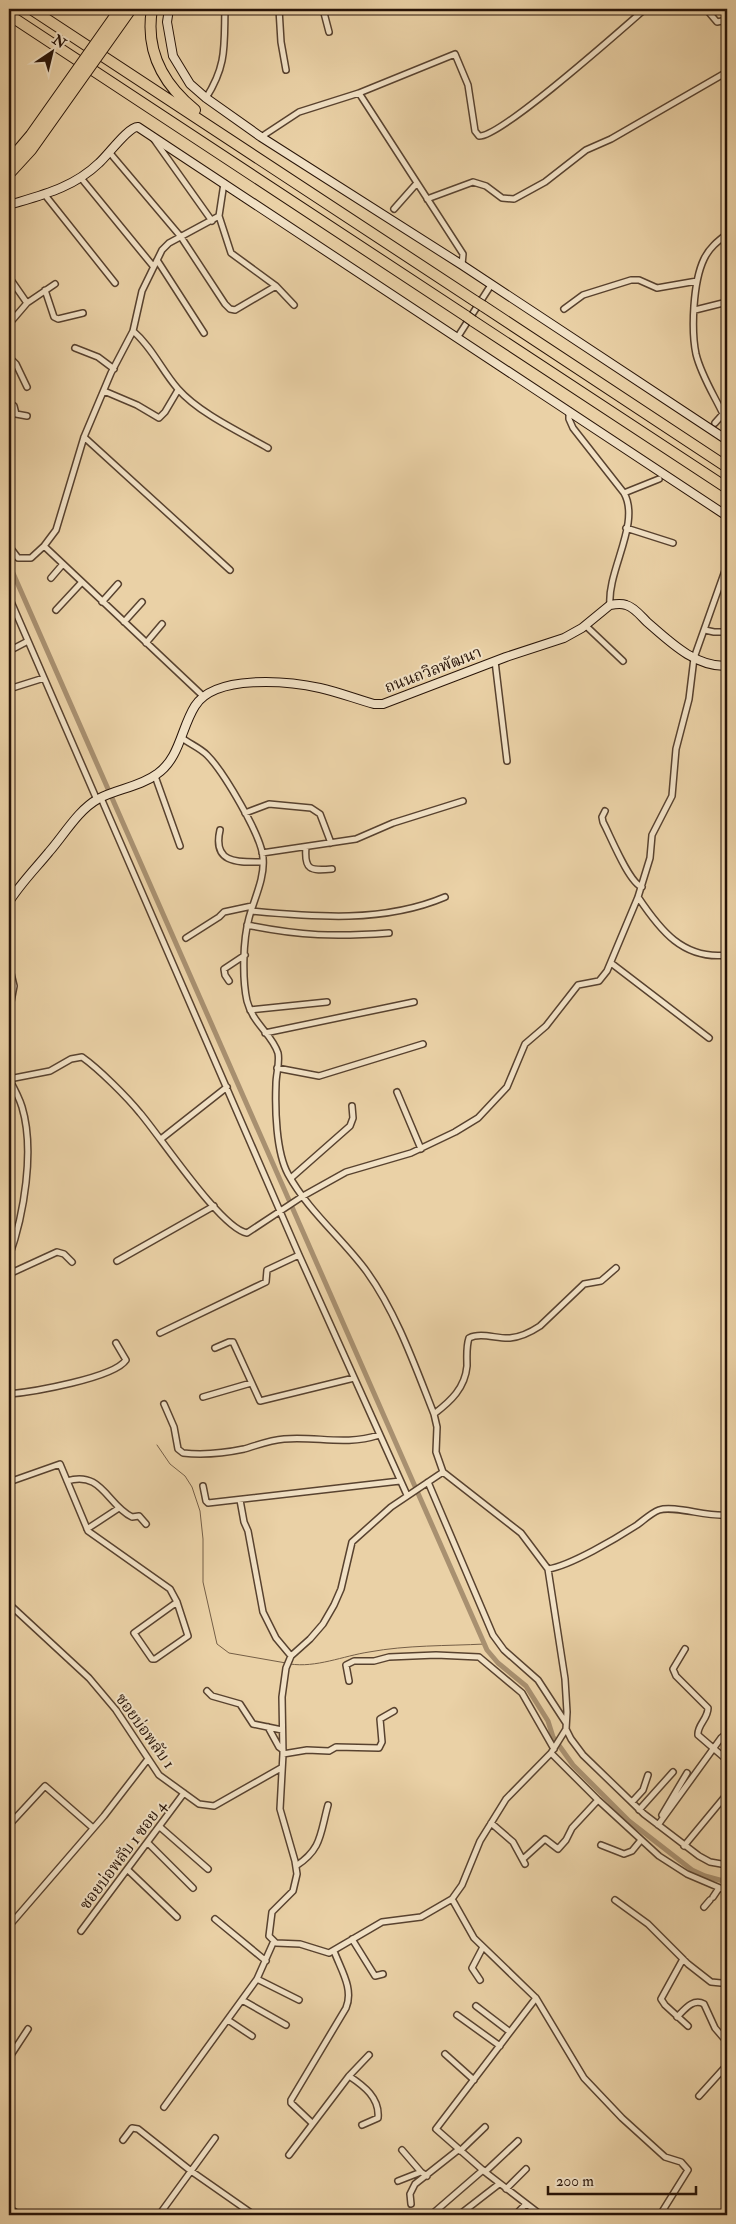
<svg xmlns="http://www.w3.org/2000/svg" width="736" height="2224" font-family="'IM FELL Double Pica','Noto Serif Thai',serif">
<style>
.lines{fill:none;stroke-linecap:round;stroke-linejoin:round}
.stream{stroke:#745e46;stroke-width:1}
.canal{stroke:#a89070;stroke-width:5}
.street-casing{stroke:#58422f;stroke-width:8}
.secondary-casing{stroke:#271307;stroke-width:10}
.highway-casing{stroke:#271307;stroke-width:12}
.street{stroke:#f1e1c5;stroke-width:5}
.secondary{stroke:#f1e1c5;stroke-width:8}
.highway{stroke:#ead1a6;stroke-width:10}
.highway-bridge-casing{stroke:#271307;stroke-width:12;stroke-linecap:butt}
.highway-bridge{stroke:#ead1a6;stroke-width:10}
.labels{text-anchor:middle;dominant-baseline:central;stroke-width:4;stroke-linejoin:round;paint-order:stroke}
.street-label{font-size:16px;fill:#271307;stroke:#f1e1c5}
</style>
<rect width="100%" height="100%" fill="#ead1a6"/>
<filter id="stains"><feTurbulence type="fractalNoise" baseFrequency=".004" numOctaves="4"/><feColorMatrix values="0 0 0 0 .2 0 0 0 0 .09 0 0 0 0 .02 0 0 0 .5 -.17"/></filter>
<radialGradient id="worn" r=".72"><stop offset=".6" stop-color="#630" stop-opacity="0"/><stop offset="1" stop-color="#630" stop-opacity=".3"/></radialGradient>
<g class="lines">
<path class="stream" d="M 157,1445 L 170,1464 L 185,1476 L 192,1487 L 200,1511 L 203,1539 L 203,1582 L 217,1644 L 229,1653 L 286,1663
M 290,1664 C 316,1668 343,1656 369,1652 C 407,1645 446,1646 485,1644"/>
<path class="canal" d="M 9,564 L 487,1650 L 498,1663 L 526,1686 L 548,1721 L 553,1737 L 573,1765 L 629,1821 L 692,1870 L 705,1876 L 727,1882"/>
<defs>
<path id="street" d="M 279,9 L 281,42 L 286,70
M 323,9 L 329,32
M 706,9 L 717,22 L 727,20
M 359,93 L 455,54 L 468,85 L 475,131 L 479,136 C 500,138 622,29 645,9
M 206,98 C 227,65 224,46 225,9
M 261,137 L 299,112 L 359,93 L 463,254 L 462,265
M 153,138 L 212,221
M 110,153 L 181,237 L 225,304 L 230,309 L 235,310 L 276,286 L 231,253 L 219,216
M 81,178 L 153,266
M 45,195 L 115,283
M 427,199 L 473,182 L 486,186 L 502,198 L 514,199 L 545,182 L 586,150 L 611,139 L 727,72
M 394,209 L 417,183
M 727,234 C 718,241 709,248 704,259 C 693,282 691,330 696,354 C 701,375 714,395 723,414 L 727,418
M 157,260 L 204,333
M 9,277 L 27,303
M 276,286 L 294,305
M 45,290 L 54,317 L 58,319 L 83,313
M 564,309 L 583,295 L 631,280 L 639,280 L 657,288 L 697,281
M 695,310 L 727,302
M 9,324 L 27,303 L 55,284
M 133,331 C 152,347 162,371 178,389 C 199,413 240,432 268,448
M 457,338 L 491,285
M 75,348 L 98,357 L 114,369
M 9,357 L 16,364 L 27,387
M 104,391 L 137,405 L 159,418 L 165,412 L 178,390
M 9,403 L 14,406 L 16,414 L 27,416
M 569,411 L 569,419 L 573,428 L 624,493 C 641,523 607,571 610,605
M 715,423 L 723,414
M 84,437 L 230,570
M 624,493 L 659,479
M 626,528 L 673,543
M 9,546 L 18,558 L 31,558 L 44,546 L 56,530 L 84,437 L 111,373 L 133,331 L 142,291 L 162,250 L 169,243 L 219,216 L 224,183
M 44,546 L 203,696
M 51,578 L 63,564
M 9,597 L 97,800
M 102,602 L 118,584
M 56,610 L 82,582
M 124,622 L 142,602
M 585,625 L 623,661
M 705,630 L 714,632 L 727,632
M 146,643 L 162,624
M 9,651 L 28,641
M 495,661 L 507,761
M 9,689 L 44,678
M 182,738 C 190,744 200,748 207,755 C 223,771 262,836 263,858 C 265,878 254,899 249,918 C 243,940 242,978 247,1001 C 253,1024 272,1034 278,1053 C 280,1063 276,1074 276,1084 C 275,1109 276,1152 288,1174 C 308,1211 343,1239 367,1272 C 397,1314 415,1366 434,1414 L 437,1427 L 436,1452 L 443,1472 L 521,1533 L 548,1569 C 570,1566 617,1538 637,1525 C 644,1520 651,1513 659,1510 C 674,1505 707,1517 727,1515
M 155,776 L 180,846
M 101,798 L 299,1255 L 407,1495
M 605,811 L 602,817 L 603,822 C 610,835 629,883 642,887
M 245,813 L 269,804 L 311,808 L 320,814 L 331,843
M 220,830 C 212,865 240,862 263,862
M 306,847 C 304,870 310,871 332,869
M 262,853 L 356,839 L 393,823 L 463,801
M 638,897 C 660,930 683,960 727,955
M 251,911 C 315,917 384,923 445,897
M 247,925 C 300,936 336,937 389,933
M 186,938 L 219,917 L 224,912 L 252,906
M 611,963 L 709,1038
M 9,965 L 14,986 L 9,1012
M 229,981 L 225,975 L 224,969 L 245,955
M 250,1010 L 327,1002
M 265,1033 L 414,1002
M 277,1068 L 319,1076 L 423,1044
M 9,1079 L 50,1071 L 71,1059 L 82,1057 C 99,1069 127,1097 140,1113 C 160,1136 221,1229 247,1233 L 303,1196 L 346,1172 L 411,1153 L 455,1132 L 478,1118 L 507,1087 L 525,1044 L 546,1026 L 578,985 L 599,981 L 607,971 L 638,897 L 650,858 L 652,835 L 672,796 L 676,749 L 689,699 L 694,658 L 727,565
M 9,1079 C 14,1088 19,1097 22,1107 C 35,1150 24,1215 9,1257
M 397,1092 L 421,1149
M 161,1139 L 227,1087
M 291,1178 L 350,1126 L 353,1118 L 352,1106
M 117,1261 L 214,1206
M 9,1274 L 57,1252 L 64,1254 L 72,1262
M 160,1333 L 266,1282 L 267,1270 L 299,1255
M 215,1348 L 229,1342 L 233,1342 L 260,1401 L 354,1378
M 9,1394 C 32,1392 114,1378 126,1360 L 116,1343
M 203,1397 L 251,1383
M 164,1404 L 174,1427 L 178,1449 L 183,1453 C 202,1455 225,1453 244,1449 C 258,1445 270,1440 284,1439 C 317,1436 345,1446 379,1435
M 434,1414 C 451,1401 465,1388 467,1366 C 467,1356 466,1347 469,1338 C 481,1332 497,1339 510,1338 C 521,1337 531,1332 540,1326 L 584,1284 L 601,1281 L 616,1268
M 443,1472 L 391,1507 L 352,1542 L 341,1589 L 334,1605 L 323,1624 L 310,1639 L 291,1656 L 286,1668 L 282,1697 L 283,1754 L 280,1809 L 295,1861 L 297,1874 L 293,1891 L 272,1912 L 269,1936 L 276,1943 L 300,1944 L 329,1953 L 382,1922 L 421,1917 L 452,1899 L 462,1885 L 480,1841 L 506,1799 L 551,1753 L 566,1729
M 67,1481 C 102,1470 107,1505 132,1517 L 139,1516 L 146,1524
M 9,1482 L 60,1464 L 88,1531 L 170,1589 L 177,1602 L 188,1636 L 155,1659 L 152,1659 L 134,1633 L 177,1602
M 428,1482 L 493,1635 L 504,1650 L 538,1680 L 566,1723
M 203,1486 L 206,1501 L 208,1503 L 400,1481
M 240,1500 L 244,1522 L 248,1531 L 263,1612 L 276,1638 L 291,1656
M 87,1529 L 119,1508
M 548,1569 L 565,1679 L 567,1712 L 566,1729 L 571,1739 L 583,1755 L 644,1814 L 699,1856 L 710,1862 L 727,1865
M 9,1604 L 89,1678 L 116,1710 L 159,1775 L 199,1804 L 214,1806 L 281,1768
M 685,1649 L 673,1669 L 676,1676 L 708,1708 C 708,1719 697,1725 698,1735 L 727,1760
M 349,1681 L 346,1665 L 354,1661 L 374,1661 L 389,1657 L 436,1655 L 479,1657 L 522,1693 L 554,1749
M 207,1691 L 212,1696 L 240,1704 L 253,1724 L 282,1730
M 268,1727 L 279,1747 L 283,1750
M 551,1753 L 598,1800 L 659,1856 L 687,1874 L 727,1891
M 283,1754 L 307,1750 L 329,1751 L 336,1747 L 379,1748 L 382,1742 L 380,1719 L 394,1711
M 632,1802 L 643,1790 L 648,1775
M 639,1810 L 673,1772
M 662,1815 L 687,1773
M 491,1823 L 513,1842 L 525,1864
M 9,1825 L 45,1786 L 93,1828
M 658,1825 L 721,1738 L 727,1733
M 160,1827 L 208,1869
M 148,1843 L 193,1888
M 601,1845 L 624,1854 L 632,1851 L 641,1840
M 684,1846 L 727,1794
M 523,1859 L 545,1839 L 558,1849 L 566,1840 L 572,1828 L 598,1800
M 296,1866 C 322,1849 320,1834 328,1805
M 128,1870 L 177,1917
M 713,1897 L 719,1888
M 452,1899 L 474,1938 L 536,1998 L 436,2129 L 485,2172 L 541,2215
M 615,1900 L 648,1924 L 688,1964 L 711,1982 L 721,1983 L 727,1981
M 704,1907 L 710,1900
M 215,1919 L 266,1961
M 9,1926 L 104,1816 L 148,1759
M 81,1931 L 184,1793
M 352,1939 L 375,1976 L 383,1974
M 683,1959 L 661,1999 L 665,2005 L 688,2026
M 257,1979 L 299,2000
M 480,1980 L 472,1968 L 483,1947
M 536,1998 L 584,2078 L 622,2118 L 665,2157 L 681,2162 L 688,2170 L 660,2215
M 242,2000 L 286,2025
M 476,2006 L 510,2032
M 457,2015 L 500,2046
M 677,2017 C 685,2009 693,1998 704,2004 L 715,2028 L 727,2042
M 228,2020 L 252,2036
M 445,2054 L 474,2080
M 9,2058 L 28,2029
M 349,2076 C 364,2086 380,2098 378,2118 L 362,2125
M 699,2096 L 727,2065
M 164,2107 L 257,1979 L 273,1943
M 312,2123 L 291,2103 L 291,2100 L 346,2008 C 354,1989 341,1970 334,1951
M 123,2140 L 132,2128 L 138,2129 L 191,2171 L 254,2215
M 402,2150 L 421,2172
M 460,2151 L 485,2127
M 289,2155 L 349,2076 L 369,2055
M 485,2172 L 518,2141
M 398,2181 L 421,2172 L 427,2176
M 506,2189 L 526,2169
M 411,2204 L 410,2194 L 415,2184 L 458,2150
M 9,2208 L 20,2215
M 159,2215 L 215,2138
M 431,2215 L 483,2170
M 459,2215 L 499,2184
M 515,2215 L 526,2204"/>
<path id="secondary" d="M 169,9 L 167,22 L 173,56 L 190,84 L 206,98 L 261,137 L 462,265 L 727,440
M 9,205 C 42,195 73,188 99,163 C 108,155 129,126 138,127 L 727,516
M 9,902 C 20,884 36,868 49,852 C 64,835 78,810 98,799 C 116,789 140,787 157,774 C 180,758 181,728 195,706 C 215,674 288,681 320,688 C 338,692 356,699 374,704 L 383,704 L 506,657 L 564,638 L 582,628 L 610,605 C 615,604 621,603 626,605 C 634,607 641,616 647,622 C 670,642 695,667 727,666"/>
<path id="highway" d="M 31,9 L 475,301
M 152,9 C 145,51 163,84 195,110
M 9,15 L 466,316
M 483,306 L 727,467
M 473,321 L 727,488"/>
</defs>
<use href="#street" class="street-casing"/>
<use href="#secondary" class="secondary-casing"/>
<use href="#highway" class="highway-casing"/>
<use href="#street" class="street"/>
<use href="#secondary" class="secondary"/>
<use href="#highway" class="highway"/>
<defs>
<path id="highway-bridge" d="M 9,161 L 31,135 L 120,9
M 9,174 L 31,150 L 131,9
M 475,301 L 483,306
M 466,316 L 473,321"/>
</defs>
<use href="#highway-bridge" class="highway-bridge-casing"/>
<use href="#highway-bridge" class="highway-bridge"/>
</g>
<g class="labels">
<g class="street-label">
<text transform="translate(433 670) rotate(-21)">ถนนถวิลพัฒนา</text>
<text transform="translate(145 1731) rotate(54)">ซอยบ่อพลับ 1</text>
<text transform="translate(123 1855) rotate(-53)">ซอยบ่อพลับ 1 ซอย 4</text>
</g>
</g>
<rect width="736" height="2224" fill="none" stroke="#ead1a6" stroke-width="30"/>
<rect x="10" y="10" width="716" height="2204" fill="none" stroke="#271307" stroke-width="2.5"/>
<rect x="15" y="15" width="706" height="2194" fill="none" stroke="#271307"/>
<g transform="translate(52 52) rotate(35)" stroke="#f1e1c5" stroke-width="4" paint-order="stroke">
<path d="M0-4L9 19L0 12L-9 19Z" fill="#271307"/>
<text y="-8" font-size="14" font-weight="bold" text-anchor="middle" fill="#271307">N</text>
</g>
<path d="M548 2186v8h148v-8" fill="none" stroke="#271307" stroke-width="2.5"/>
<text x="556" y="2186" font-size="15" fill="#271307" stroke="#f1e1c5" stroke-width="4" paint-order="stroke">200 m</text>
<rect width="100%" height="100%" filter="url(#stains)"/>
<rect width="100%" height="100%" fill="url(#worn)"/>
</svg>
